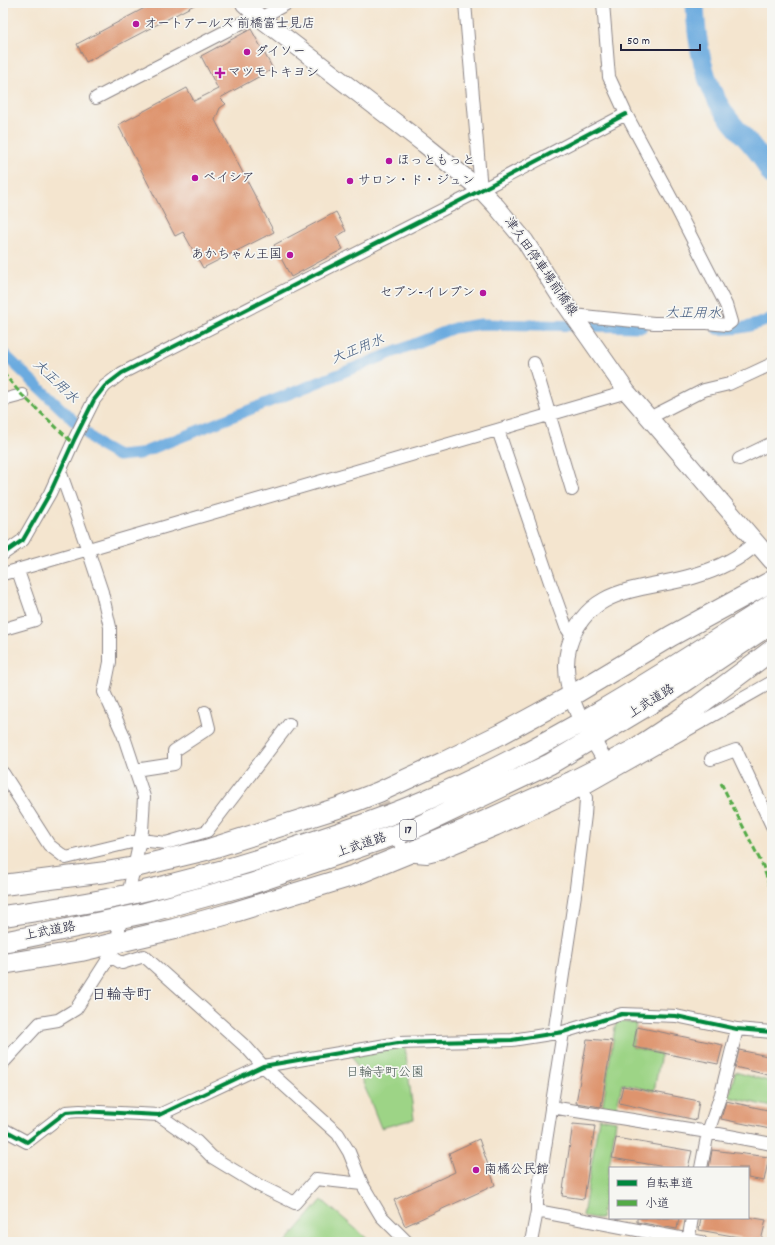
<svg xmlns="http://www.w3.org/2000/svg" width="775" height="1245" font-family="Dekko,'Klee One',sans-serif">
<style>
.green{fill:#9dd486;stroke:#607b60}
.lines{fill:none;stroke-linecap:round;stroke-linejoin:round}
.canal{stroke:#6cabdf;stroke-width:11}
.river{stroke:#6cabdf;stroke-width:19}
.building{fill:#de946e}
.minor-tunnel{stroke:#cabeb1;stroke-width:12;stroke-dasharray:12 6;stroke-linecap:butt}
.minor-casing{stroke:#8b8485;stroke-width:14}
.tertiary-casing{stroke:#8b8485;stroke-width:17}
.secondary-casing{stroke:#8b8485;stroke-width:19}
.trunk-casing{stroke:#8b8485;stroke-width:22}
.minor{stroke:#fff;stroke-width:12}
.tertiary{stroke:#fff;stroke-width:15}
.secondary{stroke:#fff;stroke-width:17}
.trunk{stroke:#fff;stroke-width:20}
.quiet{stroke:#53aa46;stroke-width:3;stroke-dasharray:6 3;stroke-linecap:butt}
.cycleway-casing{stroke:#f6f6f2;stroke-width:6}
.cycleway{stroke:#00873e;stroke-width:4}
.poi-dot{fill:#b5179e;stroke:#f6f6f2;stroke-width:1.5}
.labels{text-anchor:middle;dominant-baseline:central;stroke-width:3.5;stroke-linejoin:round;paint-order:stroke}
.shield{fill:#f6f6f2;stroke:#626272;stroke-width:1}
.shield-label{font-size:12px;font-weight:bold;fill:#22223b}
.poi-label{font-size:13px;fill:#22223b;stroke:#f6f6f2;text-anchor:start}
.street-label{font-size:13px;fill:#22223b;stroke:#f6f6f2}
.park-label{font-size:13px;fill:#475752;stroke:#f6f6f2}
.water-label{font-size:14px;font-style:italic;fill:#40597d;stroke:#f6f6f2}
.quarter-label{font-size:15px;fill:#22223b;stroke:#f6f6f2}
</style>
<rect width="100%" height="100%" fill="#f6f6f2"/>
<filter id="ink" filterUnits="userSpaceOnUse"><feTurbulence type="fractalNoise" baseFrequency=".025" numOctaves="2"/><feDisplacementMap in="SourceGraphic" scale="8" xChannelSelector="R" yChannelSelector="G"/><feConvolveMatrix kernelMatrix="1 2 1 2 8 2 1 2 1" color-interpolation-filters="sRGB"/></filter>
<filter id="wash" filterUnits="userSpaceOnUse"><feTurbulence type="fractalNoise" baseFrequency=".012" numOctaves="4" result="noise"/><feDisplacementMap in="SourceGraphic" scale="16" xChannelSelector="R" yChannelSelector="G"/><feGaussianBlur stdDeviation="0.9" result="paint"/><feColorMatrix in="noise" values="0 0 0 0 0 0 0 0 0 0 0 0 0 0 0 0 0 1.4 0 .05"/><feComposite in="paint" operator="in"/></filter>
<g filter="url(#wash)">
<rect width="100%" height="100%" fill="#f4e5cf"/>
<path class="green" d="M 616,1021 L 636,1024 L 632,1047 L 661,1054 L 654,1091 L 622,1084 L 616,1110 L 602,1109 Z
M 405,1047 L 414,1119 L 381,1128 L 352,1055 Z
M 735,1072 L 772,1082 L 772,1107 L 729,1097 Z
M 599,1118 L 616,1121 L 601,1219 L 583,1216 Z
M 322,1200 L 371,1242 L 286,1242 Z"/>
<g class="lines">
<path class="canal" d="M 717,329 C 737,330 754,327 772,318
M 3,353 L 100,446 L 118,456 L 139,454 L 454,328 L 481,324 L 642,327"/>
<path class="river" d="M 695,3 C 696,41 702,80 724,112 C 734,128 750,141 761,157 C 765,163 767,170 772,176"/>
</g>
<g id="blocks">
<path class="building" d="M 154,3 L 198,3 L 86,62 L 77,44 Z
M 251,29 L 273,69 L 220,98 L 226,104 L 220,108 L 215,120 L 274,232 L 203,268 L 183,232 L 175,236 L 118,125 L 187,88 L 194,101 L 218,89 L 201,56 Z
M 336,212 L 346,231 L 336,237 L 343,249 L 291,277 L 274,245 Z
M 637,1027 L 723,1045 L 718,1064 L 633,1047 Z
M 587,1039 L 612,1041 L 601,1107 L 576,1103 Z
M 739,1050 L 772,1057 L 772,1076 L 735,1067 Z
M 623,1086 L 699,1101 L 696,1120 L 619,1103 Z
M 726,1101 L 772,1111 L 772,1121 L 770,1129 L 721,1119 Z
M 573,1124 L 595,1126 L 584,1199 L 562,1196 Z
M 616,1138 L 692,1151 L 688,1168 L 671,1168 L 612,1158 Z
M 479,1139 L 495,1185 L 405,1226 L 394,1200 L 455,1172 L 449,1153 Z
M 712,1150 L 769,1157 L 764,1181 L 748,1178 L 748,1168 L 709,1168 Z
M 748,1217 L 766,1220 L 761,1241 L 699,1230 L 701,1218 Z
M 637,1218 L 679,1218 L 677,1229 L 637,1222 Z"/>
</g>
</g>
<g filter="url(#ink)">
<use href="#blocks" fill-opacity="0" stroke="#8b8485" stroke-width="1"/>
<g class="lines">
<path class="minor-tunnel" d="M 383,803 L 398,838"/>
<defs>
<path id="minor" d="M 465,3 L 481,190
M 260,18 L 288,3
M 96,98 L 257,15
M 573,315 L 654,323 L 707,323 L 727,325 L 731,322 L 726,305 L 677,209 L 626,114 L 609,77 L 603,3
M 534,363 L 572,490
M 3,400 L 22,395
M 649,418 L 704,390 L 729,384 L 772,364
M 498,430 L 552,588 L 566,627 L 572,636
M 739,459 L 772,443
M 60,471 L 88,550 L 102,592 L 110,627 L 110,662 L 104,692 L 123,734 L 144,797 L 142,831 L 130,886
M 3,554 L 23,540 L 50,493 L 75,438 L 94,400 L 105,386 L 122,373 L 481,190 L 626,114
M 3,574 L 627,392
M 4,629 L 35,620 L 18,571
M 711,759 L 736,750 L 772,826
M 135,770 L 174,764 L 174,751 L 209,728 L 205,712
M 3,773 L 49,845 L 66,858 L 140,840 L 166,843 L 207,831 L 289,724
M 398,838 L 404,855 L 427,857 L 435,855 L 497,829 L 583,789 L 772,682
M 110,956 L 122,963 L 144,956 L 247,1048 L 263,1066 L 338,1134 L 349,1152 L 362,1184 L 381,1216 L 407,1242
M 554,1034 L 576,888 L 585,815 L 586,798 L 583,789
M 3,1063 L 40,1023 L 58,1020 L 76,1009 L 110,956 L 116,943 L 121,920
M 551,1107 L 708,1132 L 772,1144
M 159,1115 L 197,1142 L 212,1157 L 258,1185 L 295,1203 L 316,1179 L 362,1184
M 3,1129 L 27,1142 L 66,1112 L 80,1111 L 159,1115 L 263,1066 L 398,1043 L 512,1040 L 563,1032 L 622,1014 L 676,1016 L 737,1029 L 772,1032
M 701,1168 L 708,1132 L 721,1094 L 737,1029
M 537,1211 L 701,1242
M 531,1242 L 537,1211 L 537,1199 L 563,1032
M 688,1242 L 692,1218"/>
<path id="tertiary" d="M 578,714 C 568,692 563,669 569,646 C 587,584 645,591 694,576 C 718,569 738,560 756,543
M 594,742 L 607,764"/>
<path id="secondary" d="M 244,3 L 260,18 L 424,144 L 481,190 L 496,206 L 525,241 L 561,298 L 627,392 L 772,561"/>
<path id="trunk" d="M 3,885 L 106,872 L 135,867 L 206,850 L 338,808 L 379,792 L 446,761 L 501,734 L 571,696 L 671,636 L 772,581
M 3,916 C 45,910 86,904 127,895 C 188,881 247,864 306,844 C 346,831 386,817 424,801 C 547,749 660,676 772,604
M 3,942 L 145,913 L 251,884 L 415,828 L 550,764 L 665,695 L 772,623
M 3,964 L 81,951 L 174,929 L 228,914 L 355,875 L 404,855 L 476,825 L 573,781 L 632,751 L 679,720 L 772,650"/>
</defs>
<use href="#minor" class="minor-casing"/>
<use href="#tertiary" class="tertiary-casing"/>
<use href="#secondary" class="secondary-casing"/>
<use href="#trunk" class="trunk-casing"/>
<use href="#minor" class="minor"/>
<use href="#tertiary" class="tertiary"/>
<use href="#secondary" class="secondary"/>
<use href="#trunk" class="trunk"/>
<path class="quiet" d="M 3,373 L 22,395 L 73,443
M 721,783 L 763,866 L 772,893"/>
<defs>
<path id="cycleway" d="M 3,554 L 23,540 L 50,493 L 75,438 L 94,400 L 105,386 L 122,373 L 481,190 L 626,114
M 3,1129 L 27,1142 L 66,1112 L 80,1111 L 159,1115 L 263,1066 L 398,1043 L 512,1040 L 563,1032 L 622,1014 L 676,1016 L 737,1029 L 772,1032"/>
</defs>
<use href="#cycleway" class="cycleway-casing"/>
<use href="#cycleway" class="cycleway"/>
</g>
</g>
<g class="poi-dot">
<circle cx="136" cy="24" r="4"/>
<circle cx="247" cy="52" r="4"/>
<path d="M218 67h4v4h4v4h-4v4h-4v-4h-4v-4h4z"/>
<circle cx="389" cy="161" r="4"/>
<circle cx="195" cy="178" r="4"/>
<circle cx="350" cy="181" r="4"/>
<circle cx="290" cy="255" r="4"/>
<circle cx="483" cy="293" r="4"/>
<circle cx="476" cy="1170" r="4"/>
</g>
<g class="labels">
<rect class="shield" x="400" y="820" width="16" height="20" rx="3"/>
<g class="shield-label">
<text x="408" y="830">17</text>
</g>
<g class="poi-label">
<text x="144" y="24">オートアールズ 前橋富士見店</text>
<text x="255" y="52">ダイソー</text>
<text x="228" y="73">マツモトキヨシ</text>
<text x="397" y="161">ほっともっと</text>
<text x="203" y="178">ベイシア</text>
<text x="358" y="181">サロン・ド・ジュン</text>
<text x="282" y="255" text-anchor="end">あかちゃん王国</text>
<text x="475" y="293" text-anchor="end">セブン-イレブン</text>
<text x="484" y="1170">南橘公民館</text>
</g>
<g class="street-label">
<text transform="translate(540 267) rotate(55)">津久田停車場前橋線</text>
<text transform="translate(652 702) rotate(-32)">上武道路</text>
<text transform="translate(362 846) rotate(-19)">上武道路</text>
<text transform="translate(50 932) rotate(-11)">上武道路</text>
</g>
<g class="park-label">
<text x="385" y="1073">日輪寺町公園</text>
</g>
<g class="water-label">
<text transform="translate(693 314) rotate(1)">大正用水</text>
<text transform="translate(358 350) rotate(-22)">大正用水</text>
<text transform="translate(55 382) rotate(44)">大正用水</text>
</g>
<g class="quarter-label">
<text x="121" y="996">日輪寺町</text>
</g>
</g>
<rect width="775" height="1245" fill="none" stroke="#f6f6f2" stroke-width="16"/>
<rect x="609" y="1167" width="140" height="52" fill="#f6f6f2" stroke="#a1a1a9"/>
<rect x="617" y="1180" width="20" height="6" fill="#00873e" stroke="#a1a1a9"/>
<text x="645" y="1187" font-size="12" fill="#22223b">自転車道</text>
<rect x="617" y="1200" width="20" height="6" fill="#53aa46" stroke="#a1a1a9"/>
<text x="645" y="1207" font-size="12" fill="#22223b">小道</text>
<path d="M621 44v6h79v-6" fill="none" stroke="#22223b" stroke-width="2"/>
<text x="627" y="44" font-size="12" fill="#22223b" stroke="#f6f6f2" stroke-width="3" paint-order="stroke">50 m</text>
</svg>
